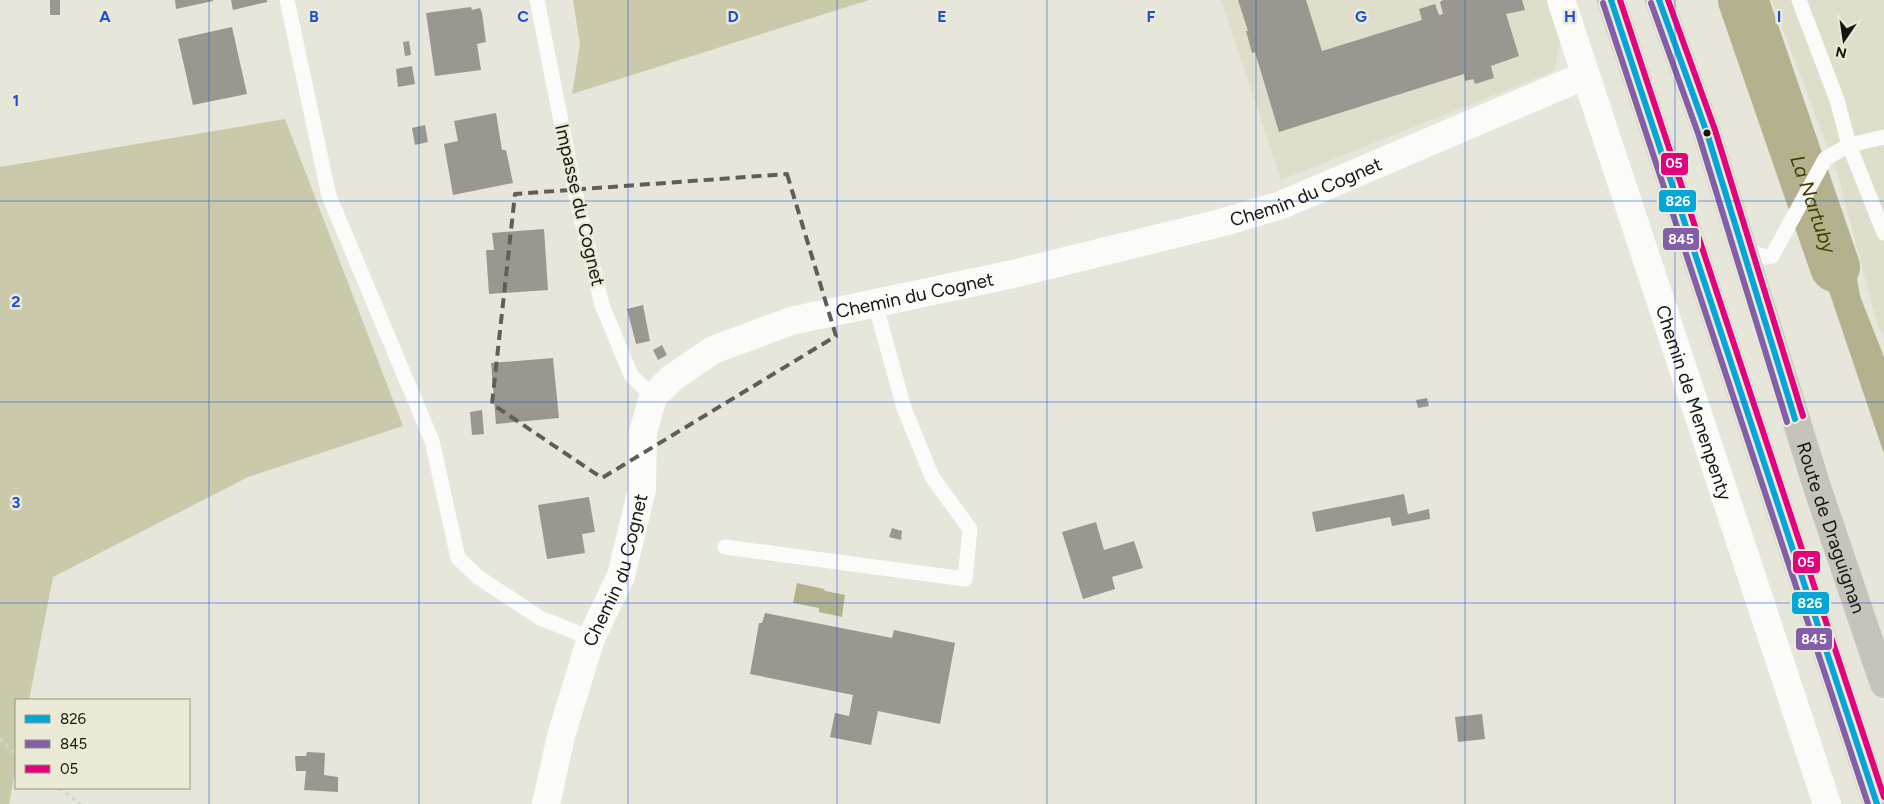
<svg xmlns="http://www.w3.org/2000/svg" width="1884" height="804" font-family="Figtree,sans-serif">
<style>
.built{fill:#dedeca}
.forest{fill:#cac9aa}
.water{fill:#b4b28e}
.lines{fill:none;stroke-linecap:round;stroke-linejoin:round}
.river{stroke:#b4b28e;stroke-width:50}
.building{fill:#989890}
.path{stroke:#d4d4d1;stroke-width:3;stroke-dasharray:4 4;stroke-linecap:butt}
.service{stroke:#fbfbfa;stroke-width:15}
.minor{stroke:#fbfbfa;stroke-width:28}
.primary{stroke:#c5c4bc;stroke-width:28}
.bus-1-casing{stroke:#ebead6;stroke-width:10}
.bus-2-casing{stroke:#ebead6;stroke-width:10}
.bus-3-casing{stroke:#ebead6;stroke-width:10}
.bus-1{stroke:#02a7d8;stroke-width:6}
.bus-2{stroke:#825fa8;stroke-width:6}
.bus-3{stroke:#e5007d;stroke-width:6}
.marked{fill:none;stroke:#5f5f56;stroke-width:4;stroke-dasharray:10 6;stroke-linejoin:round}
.grid{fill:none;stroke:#1d4ed8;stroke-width:1;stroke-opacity:0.55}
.bus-dot{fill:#16160f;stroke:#ebead6;stroke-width:2}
.labels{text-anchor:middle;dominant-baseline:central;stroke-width:5;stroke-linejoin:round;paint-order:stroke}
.street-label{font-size:19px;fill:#16160f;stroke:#ebead6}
.water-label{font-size:20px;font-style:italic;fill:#423d00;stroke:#ebead6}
.grid-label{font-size:16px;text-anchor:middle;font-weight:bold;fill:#1d4ed8;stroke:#ebead6;stroke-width:5;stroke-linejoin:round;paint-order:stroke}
.line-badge{stroke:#ebead6;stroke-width:2}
.badge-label{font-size:14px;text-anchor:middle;font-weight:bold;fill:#fff}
</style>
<rect width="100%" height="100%" fill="#e6e6db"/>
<path class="built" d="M 1221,0 L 1563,0 L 1560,43 L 1554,71 L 1281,180 Z
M 1772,0 L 1884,0 L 1884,339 L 1877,323 L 1838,175 Z"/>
<path class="forest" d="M 573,0 L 869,0 L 572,94 L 580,45 Z
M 285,119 L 403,426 L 248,477 L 53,577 L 29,700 L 16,700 L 16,768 L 9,804 L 0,804 L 0,167 Z"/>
<path class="water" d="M 1724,0 L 1756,0 L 1804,129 L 1814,144 L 1793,186 Z
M 1823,184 L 1841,224 L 1855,267 L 1860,296 L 1884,357 L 1884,454 L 1805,220 Z
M 797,583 L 824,589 L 825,591 L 845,595 L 842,617 L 819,612 L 819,608 L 793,603 Z"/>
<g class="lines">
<path class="river" id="s1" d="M 1743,0 L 1835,267"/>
</g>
<path class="building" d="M 50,0 L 60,0 L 60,15 L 50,15 Z
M 175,0 L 213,0 L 213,1 L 176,9 Z
M 231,0 L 267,0 L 267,2 L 233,10 Z
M 1238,0 L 1306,0 L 1322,51 L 1422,20 L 1419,9 L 1435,4 L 1439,15 L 1443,14 L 1440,2 L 1443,0 L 1522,0 L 1525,10 L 1506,14 L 1519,56 L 1491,66 L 1494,78 L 1475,84 L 1473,79 L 1465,81 L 1464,74 L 1279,132 L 1255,52 L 1252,53 L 1246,31 L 1248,31 Z
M 471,7 L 472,10 L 480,8 L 482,13 L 486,42 L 477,44 L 481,70 L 435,76 L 426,13 Z
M 232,27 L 247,94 L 193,105 L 178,39 Z
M 409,41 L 411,55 L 405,56 L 403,42 Z
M 412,66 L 415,84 L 398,87 L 396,69 Z
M 496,113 L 502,150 L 506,150 L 513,183 L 453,195 L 444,144 L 458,141 L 454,121 Z
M 425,125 L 428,142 L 415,145 L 412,128 Z
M 544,229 L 548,290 L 489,294 L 486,250 L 494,250 L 492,233 Z
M 643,305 L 650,341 L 636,344 L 627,309 Z
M 662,345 L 667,355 L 658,360 L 653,350 Z
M 553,358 L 559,418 L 496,424 L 491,363 Z
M 1427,398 L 1429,406 L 1418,408 L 1416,400 Z
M 482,410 L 484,434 L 472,435 L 470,412 Z
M 1404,494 L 1408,514 L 1429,509 L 1430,519 L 1392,526 L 1390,517 L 1316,532 L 1312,512 Z
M 589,497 L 595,532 L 582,534 L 585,553 L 547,559 L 538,505 Z
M 1096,522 L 1104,550 L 1134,541 L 1143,568 L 1112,577 L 1115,589 L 1083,599 L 1062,532 Z
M 892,528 L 902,531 L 901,540 L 889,537 Z
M 765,613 L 892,638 L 894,630 L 955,643 L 940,724 L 878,711 L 871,745 L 830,737 L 835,713 L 849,716 L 853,695 L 750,674 L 759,623 L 762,623 Z
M 1482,714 L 1485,739 L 1458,742 L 1455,717 Z
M 307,752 L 325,753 L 324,775 L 338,777 L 338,792 L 304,790 L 306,771 L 296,771 L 295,756 L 306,756 Z"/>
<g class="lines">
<path class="path" d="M 0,739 L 16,754
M 59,788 L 81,804"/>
<path class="service" d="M 287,0 L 329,196 L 432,441 L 458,558 L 478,577 L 540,618 L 591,638
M 537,0 L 575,192 L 602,305 L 631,375 L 653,397
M 1884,137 L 1849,145 L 1884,233
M 1743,250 L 1766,257 L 1772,256 L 1825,159 L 1849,145 L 1837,100 L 1799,0
M 725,547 L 965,579 L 970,529 L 932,477 L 904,408 L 875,303"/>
<g class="minor">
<path id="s2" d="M 1561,0 L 1827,804"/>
<path id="s3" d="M 546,804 L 561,736 L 591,638 L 621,576 L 642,489 L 643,432 L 653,397 L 672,378 L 713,350 L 791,321 L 1013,274 L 1224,222 L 1281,205 L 1586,75"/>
</g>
<g class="primary">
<path d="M 1611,0 L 1877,804"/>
<path id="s4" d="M 1659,0 L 1707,133 L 1817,487 L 1884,684"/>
</g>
<defs>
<path id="bus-1" d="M 1611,0 L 1877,804
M 1659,0 L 1707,133 L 1795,419"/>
<path id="bus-2" d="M 1603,3 L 1868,804
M 1651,3 L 1699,136 L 1787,422"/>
<path id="bus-3" d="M 1620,0 L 1884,797
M 1668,0 L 1715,130 L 1803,416"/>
</defs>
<use href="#bus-1" class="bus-1-casing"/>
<use href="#bus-2" class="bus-2-casing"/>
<use href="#bus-3" class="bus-3-casing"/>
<use href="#bus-1" class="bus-1"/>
<use href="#bus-2" class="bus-2"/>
<use href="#bus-3" class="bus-3"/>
</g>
<path class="marked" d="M 787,174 L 836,336 L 602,478 L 492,404 L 515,194 Z"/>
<path class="grid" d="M 209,0 L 209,804M 419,0 L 419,804M 628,0 L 628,804M 837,0 L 837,804M 1047,0 L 1047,804M 1256,0 L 1256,804M 1465,0 L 1465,804M 1675,0 L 1675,804M 0,201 L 1884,201M 0,402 L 1884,402M 0,603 L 1884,603"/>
<circle class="bus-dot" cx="1707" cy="133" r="4.5"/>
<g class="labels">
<g class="street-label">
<text stroke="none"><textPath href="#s3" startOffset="1115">Chemin du Cognet</textPath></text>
<text transform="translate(580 205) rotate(77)">Impasse du Cognet</text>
<text stroke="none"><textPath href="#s3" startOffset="710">Chemin du Cognet</textPath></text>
<text stroke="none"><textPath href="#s2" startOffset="424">Chemin de Menenpenty</textPath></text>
<text stroke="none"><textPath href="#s4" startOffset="555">Route de Draguignan</textPath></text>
<text stroke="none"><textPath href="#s3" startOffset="245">Chemin du Cognet</textPath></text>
</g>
<g class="water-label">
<text stroke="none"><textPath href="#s1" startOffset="216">La Nartuby</textPath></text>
</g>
</g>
<g class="grid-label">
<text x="105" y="22">A</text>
<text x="314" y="22">B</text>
<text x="523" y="22">C</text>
<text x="733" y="22">D</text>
<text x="942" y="22">E</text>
<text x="1151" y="22">F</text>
<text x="1361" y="22">G</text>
<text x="1570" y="22">H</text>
<text x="1779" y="22">I</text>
<text x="16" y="106">1</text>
<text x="16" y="307">2</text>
<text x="16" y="508">3</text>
</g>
<g class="line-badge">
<rect x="1660" y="152" width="29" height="24" rx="5" fill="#e5007d"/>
<rect x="1658" y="189" width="39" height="24" rx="5" fill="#02a7d8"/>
<rect x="1662" y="227" width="38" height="24" rx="5" fill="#825fa8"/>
<rect x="1792" y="550" width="29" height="24" rx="5" fill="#e5007d"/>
<rect x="1791" y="591" width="39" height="24" rx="5" fill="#02a7d8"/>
<rect x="1795" y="627" width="38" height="24" rx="5" fill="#825fa8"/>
</g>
<g class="badge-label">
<text x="1674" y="168">05</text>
<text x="1678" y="206">826</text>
<text x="1681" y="244">845</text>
<text x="1806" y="567">05</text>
<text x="1810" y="608">826</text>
<text x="1814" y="644">845</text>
</g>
<rect x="15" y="699" width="175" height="90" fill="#ebead6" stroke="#969586"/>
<rect x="25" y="715" width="25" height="8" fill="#02a7d8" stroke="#969586"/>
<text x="60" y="724" font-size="15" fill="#16160f">826</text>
<rect x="25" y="740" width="25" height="8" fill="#825fa8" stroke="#969586"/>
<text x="60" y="749" font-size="15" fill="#16160f">845</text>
<rect x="25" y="765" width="25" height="8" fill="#e5007d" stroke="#969586"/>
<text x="60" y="774" font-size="15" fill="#16160f">05</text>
<g transform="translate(1844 40) rotate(193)" stroke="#ebead6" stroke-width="4" paint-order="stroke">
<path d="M0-4L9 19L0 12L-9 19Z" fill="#16160f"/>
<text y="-8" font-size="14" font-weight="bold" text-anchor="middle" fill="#16160f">N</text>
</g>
</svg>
